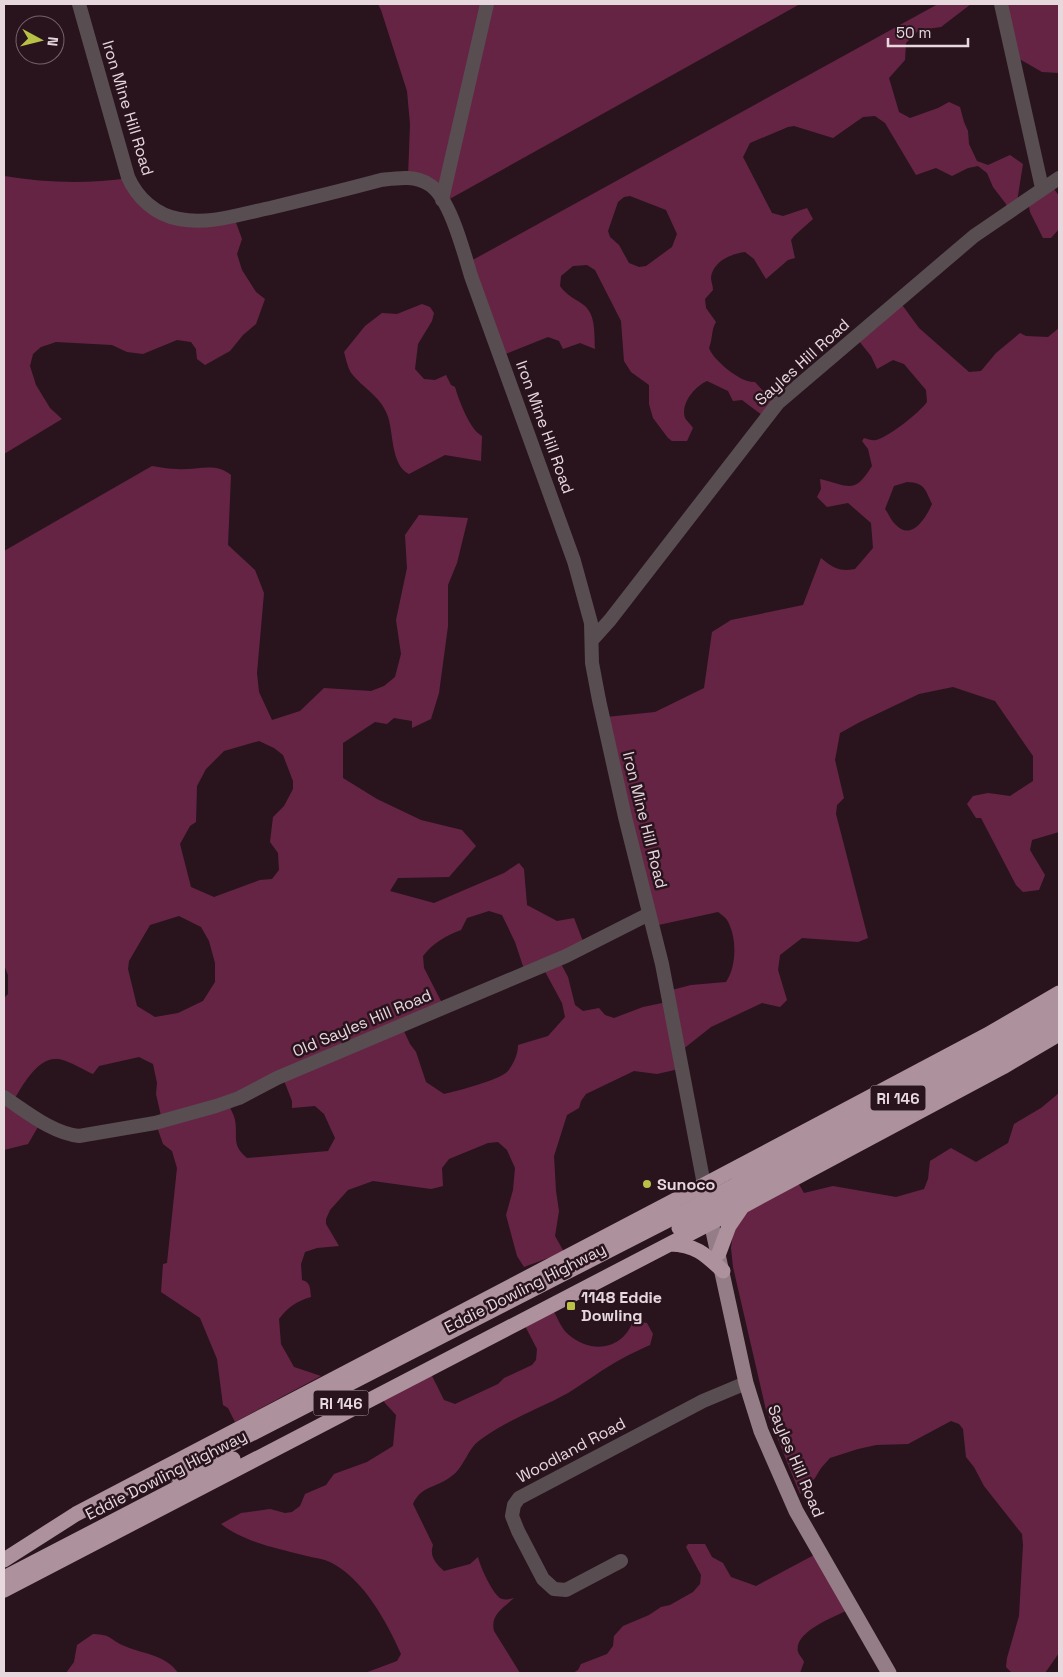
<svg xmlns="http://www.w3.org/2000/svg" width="1063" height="1677" font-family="'Space Grotesk',sans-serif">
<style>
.forest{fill:#662445;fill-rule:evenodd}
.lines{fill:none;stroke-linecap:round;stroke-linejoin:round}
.minor{stroke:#584d51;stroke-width:14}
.major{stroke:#957d87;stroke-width:15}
.highway{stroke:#ad919c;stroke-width:15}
.highway-bridge{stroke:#ad919c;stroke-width:15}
.poi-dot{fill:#b9c046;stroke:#29141e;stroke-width:2}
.labels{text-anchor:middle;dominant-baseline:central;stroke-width:5;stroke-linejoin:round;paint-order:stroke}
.shield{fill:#29141e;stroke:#ae9da4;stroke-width:1}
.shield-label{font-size:15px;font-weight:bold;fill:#e7d8de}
.street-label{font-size:16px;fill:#e7d8de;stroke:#29141e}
.poi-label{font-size:16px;font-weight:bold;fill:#e7d8de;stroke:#29141e;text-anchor:start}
</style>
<rect width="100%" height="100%" fill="#29141e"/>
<path class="forest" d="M 378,4 L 800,4 L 446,201 L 408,178 L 410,124 L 407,91 L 381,10 Z
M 938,4 L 971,4 L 941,27 L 919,30 L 906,43 L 905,60 L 889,78 L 899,112 L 910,118 L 938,108 L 949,102 L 960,107 L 964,122 L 968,131 L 969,144 L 977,161 L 988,165 L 1010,155 L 1023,164 L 1016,208 L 1007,209 L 1006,204 L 993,187 L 987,173 L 978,166 L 968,168 L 952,176 L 936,168 L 916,175 L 885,123 L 875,116 L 863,117 L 833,138 L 794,126 L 788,127 L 750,143 L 743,157 L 772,213 L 783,216 L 807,208 L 813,219 L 794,236 L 791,240 L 795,258 L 788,260 L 766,279 L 754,259 L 745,252 C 731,254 713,261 711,278 C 711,281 713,286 713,290 L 705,299 L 706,308 L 716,322 C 711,330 713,338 709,348 C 713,360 742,384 755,382 L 773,402 L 762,415 L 742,400 L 733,401 L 728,391 L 707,381 C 695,386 680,404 685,418 C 687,421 691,425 693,428 L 687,441 L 672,441 L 668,438 L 653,418 L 649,404 L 649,385 L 631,372 L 624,361 L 621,321 L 595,270 L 587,265 L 573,266 L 561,276 L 560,286 C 567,296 576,299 585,306 C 596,316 594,335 595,349 L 580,343 L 563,349 L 559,341 L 548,337 L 503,355 L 469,262 ZM 630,196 L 666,210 L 677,234 L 672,247 L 646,266 L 639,267 L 629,263 L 619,245 L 610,237 L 608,231 L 618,202 L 624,197 Z
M 1006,4 L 1059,4 L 1059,73 L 1042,72 L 1016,57 Z
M 4,176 C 47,183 86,184 130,178 L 169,216 L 235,220 L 242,239 L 237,254 L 242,270 L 256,292 L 265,299 L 256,324 L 243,335 L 230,351 L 205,365 L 197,359 L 196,349 L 191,342 L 177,340 L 143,354 L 127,352 L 112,345 L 56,342 L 41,347 L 33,354 L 30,366 L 36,385 L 50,408 L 62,419 L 4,454 Z
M 1052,186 L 1059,196 L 1059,229 L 1051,238 L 1043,238 L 1030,212 L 1028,201 Z
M 900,302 L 919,328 L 969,372 L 981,371 L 996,353 L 1020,333 L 1026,336 L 1048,337 L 1059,328 L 1059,832 L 1032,840 L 1030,850 L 1045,875 L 1039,890 L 1023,892 L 1016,885 L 981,818 L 976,818 L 967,804 L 973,796 L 988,793 L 1010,796 L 1033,781 L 1033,756 L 995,701 L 953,687 L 919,694 L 860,722 L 840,733 L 835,760 L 844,798 L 837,805 L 836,814 L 868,938 L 858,942 L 802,938 L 780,955 L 778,970 L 787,1000 L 780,1007 L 762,1003 L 711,1027 L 682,1050 L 679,1069 L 657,1074 L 634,1071 L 586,1094 L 581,1101 L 579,1108 L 567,1115 L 554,1156 L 556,1191 L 559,1211 L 555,1236 L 564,1252 L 524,1267 L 517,1256 L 506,1215 L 513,1190 L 515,1168 L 507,1150 L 498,1142 L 488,1143 L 449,1159 L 442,1168 L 443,1186 L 431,1189 L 373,1181 L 348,1190 L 330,1210 L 326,1219 L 326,1224 L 339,1246 L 317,1248 L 305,1252 L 301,1264 L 302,1280 C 311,1282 310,1289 311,1297 C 297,1301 288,1307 279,1319 L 281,1344 L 294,1367 L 321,1376 L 235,1422 L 228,1408 L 223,1405 L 217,1359 L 200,1318 L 161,1292 L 163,1264 L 167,1263 L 177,1168 L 172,1151 L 163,1144 L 155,1121 L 161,1116 L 156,1094 L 157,1083 L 153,1064 L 139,1057 L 99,1066 L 93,1074 C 84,1070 66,1059 57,1059 C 37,1057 22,1087 13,1101 L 42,1120 L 28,1144 L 4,1150 L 4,998 L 8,994 L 8,975 L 4,965 L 4,551 L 152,466 C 160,467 169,469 177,469 C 195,471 215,461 231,475 L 228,545 L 255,570 L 264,593 L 257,673 L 259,692 L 272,720 L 300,711 L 324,688 L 371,691 L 384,686 L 395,677 L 401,654 L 396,620 L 407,568 L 405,535 L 419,515 L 468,518 L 457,563 L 448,585 L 448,626 L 439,693 L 431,719 L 412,728 L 412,721 L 394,718 L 387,724 L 375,722 L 343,743 L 343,778 L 377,799 L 421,820 L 462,830 L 476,846 L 449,877 L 398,878 L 390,891 L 434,903 L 504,873 L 519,863 L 524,869 L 527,905 L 557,921 L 574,918 L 584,944 L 559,960 L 568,977 L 575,1005 L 583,1011 L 599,1008 L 605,1015 L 614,1018 L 643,1007 L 667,1002 L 668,991 L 691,985 L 726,982 C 737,966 737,936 727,920 C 725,917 721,914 718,912 L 654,926 L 606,717 L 655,712 L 704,688 L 712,632 L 731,620 L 803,605 L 821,558 C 833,568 840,572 855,569 L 873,548 L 871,523 L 848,503 L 827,507 L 817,497 L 821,489 L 820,479 C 850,486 854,495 872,466 L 868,449 L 862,441 L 864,438 C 868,439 872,441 876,440 C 889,437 919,413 927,402 L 926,390 L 904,364 L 893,360 L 877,369 L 871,356 L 855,336 ZM 907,482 C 925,483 925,489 932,504 C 927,516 912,542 896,525 C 891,521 889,514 885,509 L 894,486 ZM 259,741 L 274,748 L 283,755 L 293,781 L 293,789 L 284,806 L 273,817 L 270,842 L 278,853 L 279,870 L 272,879 L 260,880 L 214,897 L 191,887 L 180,844 L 190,826 L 196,822 L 197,786 L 206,769 L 224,751 ZM 489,911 L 502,915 L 515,942 L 524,969 L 542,966 L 562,1003 L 565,1017 L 548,1036 L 518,1045 C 518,1054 514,1063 508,1071 C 500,1080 457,1091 444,1094 L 426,1082 L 416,1052 L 410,1044 L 402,1027 L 443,1005 L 424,968 L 423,956 C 433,943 445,936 461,930 L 467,918 ZM 179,916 L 201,927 L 209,941 L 215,963 L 215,982 L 203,1001 L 178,1013 L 155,1017 L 137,1006 L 128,969 L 129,961 L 150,925 ZM 283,1078 L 292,1101 L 292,1108 L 315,1106 L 324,1114 L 335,1138 L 328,1151 L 247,1158 C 231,1145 238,1137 235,1120 C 234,1114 229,1107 227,1100 Z
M 422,304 L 430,307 L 434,313 L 432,321 L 418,344 L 415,369 L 424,379 L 435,380 L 446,375 L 451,385 L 455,387 C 459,401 470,430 482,436 L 481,461 L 445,455 L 409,474 C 390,465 394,430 387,414 C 380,396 363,388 352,374 C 348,369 346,359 344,352 L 365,326 L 382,313 L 397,314 Z
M 1059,1093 L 1059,1653 L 1045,1673 L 1012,1673 L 1006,1667 L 1007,1658 L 1019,1616 L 1023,1545 L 1022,1534 L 984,1486 L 974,1467 L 966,1457 L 963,1429 L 959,1424 L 951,1421 L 908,1444 L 876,1445 L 858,1449 L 830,1458 L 821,1468 L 815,1478 L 800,1494 L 766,1410 L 733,1267 L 731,1248 L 733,1232 L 749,1208 L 797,1181 L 804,1193 L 833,1186 L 896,1197 L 924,1189 L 928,1179 L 930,1161 L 951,1148 L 976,1162 L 1008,1143 L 1014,1124 L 1041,1108 Z
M 554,1312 C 558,1319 562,1330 569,1335 C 591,1354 623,1350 633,1321 L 647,1323 L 653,1334 L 650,1345 C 641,1349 632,1353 623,1358 C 604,1368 586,1382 568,1393 C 539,1409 506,1420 480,1440 C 466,1450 465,1468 449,1478 C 435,1488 421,1486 413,1504 L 433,1545 C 429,1556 436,1564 444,1571 L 470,1564 L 478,1557 C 480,1566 493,1596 502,1599 C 505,1600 510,1599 514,1598 C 503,1608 490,1615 494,1631 L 520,1673 L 365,1673 L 397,1661 L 401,1654 C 387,1622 364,1580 332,1563 C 325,1559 315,1558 307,1556 C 277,1548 246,1543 221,1524 L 241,1513 L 270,1509 L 285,1513 L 292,1512 L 300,1506 L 305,1494 L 326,1485 L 334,1474 L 367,1462 L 393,1446 L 396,1415 L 385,1403 L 382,1398 L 430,1372 L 444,1400 L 455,1404 L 498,1384 L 504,1378 L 532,1365 L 536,1360 L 537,1349 L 524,1324 Z
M 688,1544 L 705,1544 L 712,1557 L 723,1563 L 731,1577 L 756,1586 L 814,1555 L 848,1610 C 834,1617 793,1632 798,1652 C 799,1655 803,1659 804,1662 L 800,1673 L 573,1673 L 578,1670 L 581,1664 L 607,1654 L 613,1646 L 614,1636 L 623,1626 L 649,1615 L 661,1607 L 670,1605 L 693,1592 L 700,1584 L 701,1575 L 686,1547 Z
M 93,1634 C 112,1635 108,1638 122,1645 C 141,1654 166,1654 178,1673 L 66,1673 L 74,1662 L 77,1645 Z"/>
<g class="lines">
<path class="minor" d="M 79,4 L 128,177 C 137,198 156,215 179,219 C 210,225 240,214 270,208 C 307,199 344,190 381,180 C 398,178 415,175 430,185 C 450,198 464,253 471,276 L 574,561 L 591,623 L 592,663 L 599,700 L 625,817 L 662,964 L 706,1195
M 1001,4 L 1042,188
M 442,200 L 487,4
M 592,640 L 610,620 L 778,403 L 974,236 L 1059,178
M 4,1097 C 27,1112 52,1133 79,1136 L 155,1123 L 216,1106 L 239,1098 L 277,1078 L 566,956 L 649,914
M 621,1561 L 566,1590 L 554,1589 L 543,1579 L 518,1531 L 512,1516 L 514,1505 L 519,1498 L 703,1401 L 746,1383"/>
<path class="major" d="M 711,1222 L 746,1383 L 761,1431 L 796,1511 L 889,1673"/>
<path class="highway" d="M 736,1185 C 844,1127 954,1070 1059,1007
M 741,1195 L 1000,1056 L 1059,1022
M 670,1244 C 696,1245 705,1254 723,1271
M 719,1253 L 729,1226 L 742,1207
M 173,1474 L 674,1217
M 4,1560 L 76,1514 L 704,1185 L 987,1035 L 1059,993
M 4,1578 L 233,1459
M 4,1590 L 743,1206 L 1003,1067 L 1059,1034"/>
<path class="highway-bridge" d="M 674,1217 L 736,1185
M 679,1228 L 741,1195"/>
</g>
<g class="poi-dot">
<circle cx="647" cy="1184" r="5"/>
<rect x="566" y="1301" width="10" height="10" rx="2.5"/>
</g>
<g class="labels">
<g class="shield">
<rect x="870.5" y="1085.5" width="55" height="25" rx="4"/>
<rect x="313.5" y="1390.5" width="55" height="25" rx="4"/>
</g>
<g class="shield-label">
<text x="898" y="1098">RI 146</text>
<text x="341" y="1403">RI 146</text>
</g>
<g class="street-label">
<text transform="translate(128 108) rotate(73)">Iron Mine Hill Road</text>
<text transform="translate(802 362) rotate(-42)">Sayles Hill Road</text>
<text transform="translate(545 427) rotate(70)">Iron Mine Hill Road</text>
<text transform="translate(645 820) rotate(76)">Iron Mine Hill Road</text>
<text transform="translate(362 1023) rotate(-23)">Old Sayles Hill Road</text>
<text transform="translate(525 1288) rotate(-27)">Eddie Dowling Highway</text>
<text transform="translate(571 1450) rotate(-28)">Woodland Road</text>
<text transform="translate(796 1461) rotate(67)">Sayles Hill Road</text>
<text transform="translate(166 1475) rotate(-27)">Eddie Dowling Highway</text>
</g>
<g class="poi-label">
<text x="657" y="1184">Sunoco</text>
<text x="581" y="1297">1148 Eddie<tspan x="581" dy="18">Dowling</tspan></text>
</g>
</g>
<rect width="1063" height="1677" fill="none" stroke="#e7d8de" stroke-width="10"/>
<g transform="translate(40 40) rotate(97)"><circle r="24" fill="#29141e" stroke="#75626b"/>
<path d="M0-4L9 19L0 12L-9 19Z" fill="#b9c046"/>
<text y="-8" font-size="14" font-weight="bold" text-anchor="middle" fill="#e7d8de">N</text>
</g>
<path d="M888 38v8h80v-8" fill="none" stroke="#e7d8de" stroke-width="2.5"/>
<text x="896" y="38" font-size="15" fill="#e7d8de" stroke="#29141e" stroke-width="4" paint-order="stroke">50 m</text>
</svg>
